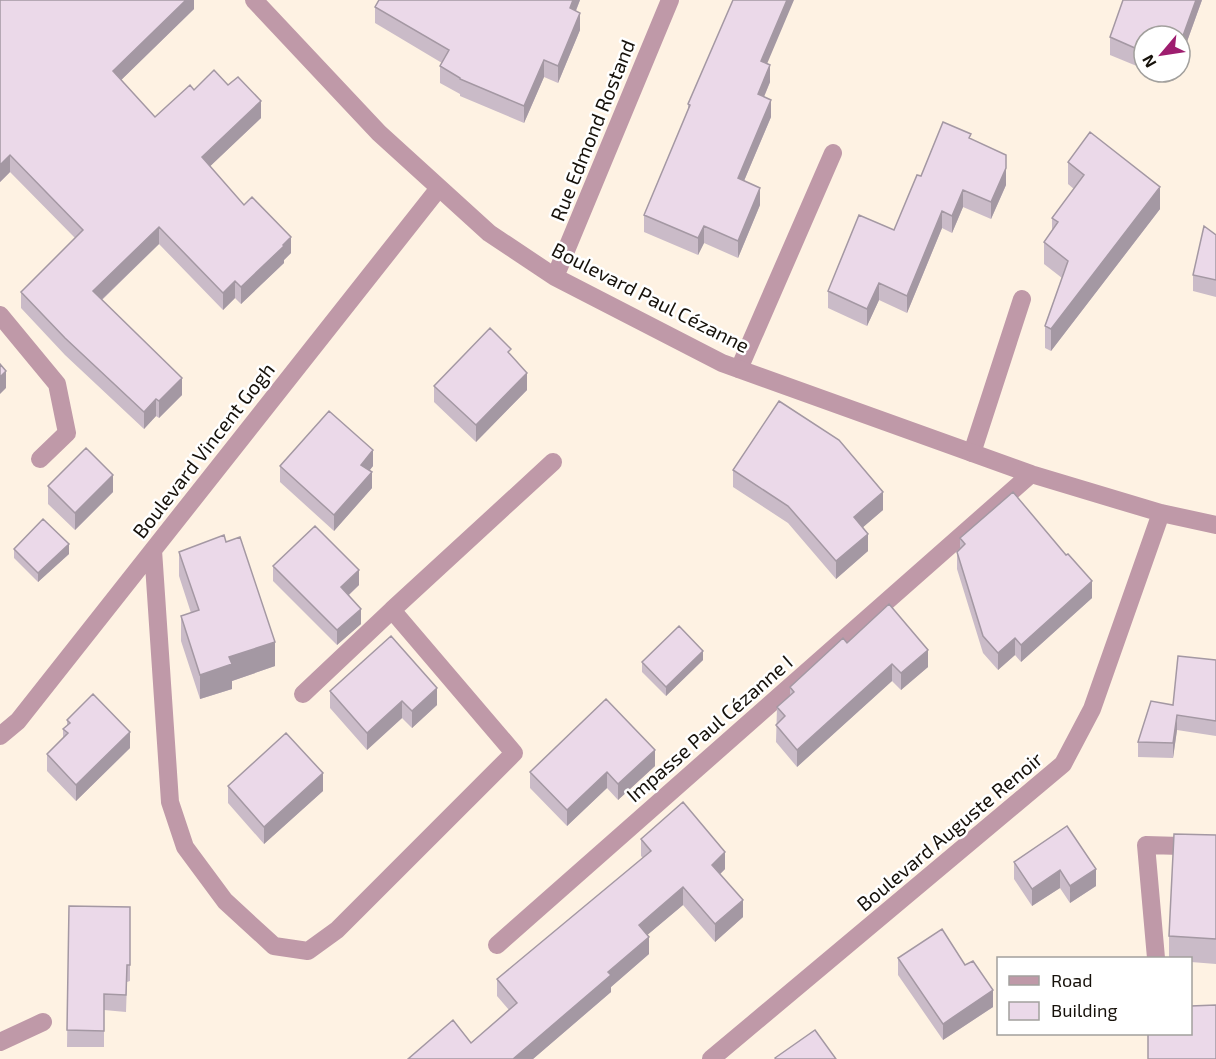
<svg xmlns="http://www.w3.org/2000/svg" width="1216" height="1059" font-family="'Exo 2',sans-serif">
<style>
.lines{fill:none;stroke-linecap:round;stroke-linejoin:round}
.service{stroke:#bf99a8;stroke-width:18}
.minor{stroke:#bf99a8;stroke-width:18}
.wall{fill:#cabbc8}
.shaded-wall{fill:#a498a3}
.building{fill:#ebd9e9;stroke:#a498a3;stroke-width:1.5}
.labels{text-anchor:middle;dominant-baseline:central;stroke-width:5;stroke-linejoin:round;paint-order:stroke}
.street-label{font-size:20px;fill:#16110a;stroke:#fff}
</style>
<rect width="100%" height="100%" fill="#fef2e3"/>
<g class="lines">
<path class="service" d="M 739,369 L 833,153
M 972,453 L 1022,299
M 1156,958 L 1146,845 L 1216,847
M 0,1042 L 43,1022"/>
<path class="minor" d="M 254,0 L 379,133 L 489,233 L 555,277 L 722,363 L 1031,474 L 1161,513 L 1216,525
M 555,277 L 670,0
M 0,315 L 57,384 L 67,433 L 40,459
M 153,550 L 170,802 L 185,847 L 225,901 L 274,946 L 308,951 L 337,930 L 514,753 L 392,610 L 303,694
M 392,610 L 553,462
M 0,736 L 18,721 L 439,188
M 497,945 L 1031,474
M 711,1059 L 1063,764 L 1092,709 L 1161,513"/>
</g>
<path class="wall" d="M 0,0 L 194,0 L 194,9 L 121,80 L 155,117 L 194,90 L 261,118 L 210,166 L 244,205 L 291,253 L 284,260 L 284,263 L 241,304 L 235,298 L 223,310 L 159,244 L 102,300 L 182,395 L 159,418 L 156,416 L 144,429 L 65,355 L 21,308 L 21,292 L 75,238 L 10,172 L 0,182 Z
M 379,0 L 580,0 L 576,11 L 580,30 L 558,83 L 544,77 L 524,123 L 460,96 L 460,94 L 440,83 L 440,66 L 442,63 L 375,23 L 375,7 Z
M 1202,0 L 1180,61 L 1180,36 L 1144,36 L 1144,69 L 1110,55 L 1110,37 Z
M 767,63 L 770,82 L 764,97 L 771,117 L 744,181 L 760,205 L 738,258 L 704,243 L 698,255 L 644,232 L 644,215 L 688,111 L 688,104 Z
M 1151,72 L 1176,72 L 1173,81 Z
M 971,139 L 1006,185 L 991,219 L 963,207 L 952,233 L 942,228 L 907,313 L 879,300 L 867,326 L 828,308 L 828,291 L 894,230 L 921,176 Z
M 1068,162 L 1160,209 L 1051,351 L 1045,348 L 1045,326 L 1062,278 L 1044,264 L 1044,242 L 1052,232 L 1052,218 L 1074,189 L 1068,184 Z
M 1216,235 L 1216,297 L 1193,291 L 1193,275 Z
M 434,386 L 527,390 L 476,442 L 434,402 Z
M 280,466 L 373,466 L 369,471 L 372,488 L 334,531 L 280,482 Z
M 733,470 L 883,510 L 863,527 L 868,551 L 836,579 L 788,523 L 733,487 Z
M 48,486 L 113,492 L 75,530 L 48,504 Z
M 960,538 L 1092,598 L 1021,662 L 1015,655 L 998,670 L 983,653 L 957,569 L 957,552 L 960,548 Z
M 226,542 L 275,666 L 232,681 L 232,689 L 200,699 L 181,641 L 181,616 L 191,613 L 179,576 L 179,552 Z
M 14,549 L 69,554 L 38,582 L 14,558 Z
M 273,566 L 359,585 L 349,595 L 361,624 L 337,645 L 273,581 Z
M 847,643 L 928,667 L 901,690 L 892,681 L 797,767 L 776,742 L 777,707 L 790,696 L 790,687 Z
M 703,660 L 666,696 L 642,672 L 642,662 Z
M 1216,660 L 1216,736 L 1177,730 L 1173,758 L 1138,757 L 1138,742 Z
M 330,691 L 437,705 L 412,728 L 402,718 L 367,750 L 330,708 Z
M 67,720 L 130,748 L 76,801 L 47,771 L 47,754 L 63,738 L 63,729 L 67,726 Z
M 655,766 L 618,800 L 607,788 L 567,826 L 530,788 L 530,772 Z
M 228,786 L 323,791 L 264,844 L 228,803 Z
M 1067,826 L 1096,886 L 1070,903 L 1060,888 L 1032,906 L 1014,879 L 1014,862 Z
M 1216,835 L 1216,964 L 1191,962 L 1191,958 L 1169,958 L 1169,936 Z
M 641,839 L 725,869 L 720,874 L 743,917 L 715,942 L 683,905 L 647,935 L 649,954 L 611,987 L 611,992 L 533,1059 L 408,1059 L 471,1043 L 509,1010 L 497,996 L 497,979 L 643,858 L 641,856 Z
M 69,906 L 130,907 L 130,981 L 127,982 L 126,1012 L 104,1010 L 104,1047 L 67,1047 Z
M 898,958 L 965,965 L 993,1007 L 943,1040 L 898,975 Z"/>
<path class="shaded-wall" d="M 186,0 L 194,0 L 194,9 L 113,88 L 113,71 Z
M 573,0 L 580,0 L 570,25 L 570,8 Z
M 787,0 L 794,0 L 761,78 L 761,61 Z
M 1196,0 L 1202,0 L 1180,61 L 1180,44 Z
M 580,13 L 580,30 L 558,83 L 558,66 Z
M 544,60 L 544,77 L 524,123 L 524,106 Z
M 770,65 L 770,82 L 758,111 L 758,94 Z
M 1173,72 L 1176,72 L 1173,81 Z
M 771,100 L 771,117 L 738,195 L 738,178 Z
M 261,101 L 261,118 L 202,174 L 202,157 Z
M 10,155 L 10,172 L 0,182 L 0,165 Z
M 1006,168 L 1006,185 L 991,219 L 991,202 Z
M 1160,187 L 1160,209 L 1051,351 L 1051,329 Z
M 760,188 L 760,205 L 738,258 L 738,241 Z
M 963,190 L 963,207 L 952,233 L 952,216 Z
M 942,211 L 942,228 L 907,313 L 907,296 Z
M 704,226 L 704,243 L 698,255 L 698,238 Z
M 159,227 L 159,244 L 93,308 L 93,291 Z
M 291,237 L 291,253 L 284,260 L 284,263 L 241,304 L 241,287 Z
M 235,281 L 235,298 L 223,310 L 223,293 Z
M 879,283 L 879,300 L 867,326 L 867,309 Z
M 6,371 L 6,388 L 0,394 L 0,377 Z
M 527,373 L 527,390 L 476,442 L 476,425 Z
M 182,378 L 182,395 L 159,418 L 159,401 Z
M 156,399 L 156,416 L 144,429 L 144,412 Z
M 373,450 L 373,466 L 361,481 L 361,465 Z
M 372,472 L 372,488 L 334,531 L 334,515 Z
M 113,475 L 113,492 L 75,530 L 75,513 Z
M 883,492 L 883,510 L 854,535 L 854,517 Z
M 868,534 L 868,551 L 836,579 L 836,561 Z
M 69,544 L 69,554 L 38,582 L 38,573 Z
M 359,570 L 359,585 L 341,602 L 341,587 Z
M 1092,581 L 1092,598 L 1021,662 L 1021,645 Z
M 361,609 L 361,624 L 337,645 L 337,630 Z
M 1015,638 L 1015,655 L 998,670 L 998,653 Z
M 275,642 L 275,666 L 232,681 L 232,689 L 200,699 L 200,675 L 229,657 Z
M 928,650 L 928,667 L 901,690 L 901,673 Z
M 703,651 L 703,660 L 666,696 L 666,687 Z
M 892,664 L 892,681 L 797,767 L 797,750 Z
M 437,688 L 437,705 L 412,728 L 412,711 Z
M 402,701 L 402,718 L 367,750 L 367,733 Z
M 1177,715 L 1177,730 L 1173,758 L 1173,743 Z
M 130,732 L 130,748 L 76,801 L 76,785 Z
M 655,750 L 655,766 L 618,800 L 618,784 Z
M 607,772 L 607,788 L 567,826 L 567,810 Z
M 323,773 L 323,791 L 264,844 L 264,827 Z
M 725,852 L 725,869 L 712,882 L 712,865 Z
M 1096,869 L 1096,886 L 1070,903 L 1070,886 Z
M 1060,870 L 1060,888 L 1032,906 L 1032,889 Z
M 683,887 L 683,905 L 639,942 L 639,925 Z
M 743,900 L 743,917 L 715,942 L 715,924 Z
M 649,937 L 649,954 L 611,987 L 611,992 L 533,1059 L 513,1059 L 608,972 Z
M 993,990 L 993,1007 L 943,1040 L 943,1024 Z"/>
<path class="building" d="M 0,0 L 186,0 L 113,71 L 155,117 L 190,85 L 194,90 L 214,70 L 228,85 L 238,77 L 261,101 L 202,157 L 244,205 L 252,197 L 291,237 L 283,245 L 284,246 L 241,287 L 235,281 L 223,293 L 159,227 L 93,291 L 182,378 L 159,401 L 156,399 L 144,412 L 65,338 L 21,292 L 83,230 L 10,155 L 0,165 Z
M 379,0 L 573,0 L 570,8 L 580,13 L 558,66 L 544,60 L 524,106 L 460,79 L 460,78 L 440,66 L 449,50 L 375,7 Z
M 733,0 L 787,0 L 761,61 L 770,65 L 758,94 L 771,100 L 738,178 L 760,188 L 738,241 L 704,226 L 698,238 L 644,215 L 690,105 L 688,104 Z
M 1123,0 L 1196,0 L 1180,44 L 1180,36 L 1144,36 L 1144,52 L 1110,37 Z
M 943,122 L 971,134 L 969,138 L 1006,155 L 1006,168 L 991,202 L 963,190 L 952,216 L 942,211 L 907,296 L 879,283 L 867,309 L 828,291 L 859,215 L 894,230 L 917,175 L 921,176 Z
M 1090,132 L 1160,187 L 1051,329 L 1045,326 L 1068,261 L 1044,242 L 1058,222 L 1052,218 L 1084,175 L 1068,162 Z
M 1204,226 L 1216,235 L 1216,280 L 1193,275 Z
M 490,328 L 511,349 L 508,352 L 527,373 L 476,425 L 434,386 Z
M 0,364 L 6,371 L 0,377 Z
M 779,401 L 839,440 L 883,492 L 854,517 L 868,534 L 836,561 L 788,506 L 733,470 Z
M 329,411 L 373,450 L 361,465 L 372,472 L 334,515 L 280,466 Z
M 86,448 L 113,475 L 75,513 L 48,486 Z
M 1013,492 L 1066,555 L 1068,554 L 1092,581 L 1021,645 L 1015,638 L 998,653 L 983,636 L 957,552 L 965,544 L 960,538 Z
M 43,519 L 69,544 L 38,573 L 14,549 Z
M 315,526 L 359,570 L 341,587 L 361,609 L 337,630 L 273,566 Z
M 224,535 L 226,542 L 240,537 L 275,642 L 229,657 L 232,664 L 200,675 L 181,616 L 199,610 L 179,552 Z
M 889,604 L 928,650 L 901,673 L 892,664 L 797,750 L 776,725 L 785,716 L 777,707 L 794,692 L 790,687 L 843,638 L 847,643 Z
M 679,626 L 703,651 L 666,687 L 642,662 Z
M 391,636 L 437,688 L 412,711 L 402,701 L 367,733 L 330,691 Z
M 1178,656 L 1216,660 L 1216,721 L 1177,715 L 1173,743 L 1138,742 L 1151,701 L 1173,705 Z
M 93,694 L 130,732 L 76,785 L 47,754 L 68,733 L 63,729 L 70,723 L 67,720 Z
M 606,699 L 655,750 L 618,784 L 607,772 L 567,810 L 530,772 Z
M 286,733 L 323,773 L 264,827 L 228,786 Z
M 683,802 L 725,852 L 712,865 L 743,900 L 715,924 L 683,887 L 639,925 L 649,937 L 608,972 L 611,975 L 513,1059 L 408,1059 L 453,1020 L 471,1043 L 517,1003 L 497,979 L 651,851 L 641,839 Z
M 1067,826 L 1096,869 L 1070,886 L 1060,870 L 1032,889 L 1014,862 Z
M 1174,834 L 1216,835 L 1216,939 L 1169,936 Z
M 69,906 L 130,907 L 130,965 L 127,965 L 126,995 L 104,994 L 104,1031 L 67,1030 Z
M 942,929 L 965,965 L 973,961 L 993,990 L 943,1024 L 898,958 Z
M 1216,1005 L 1216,1059 L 1148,1059 L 1148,1034 L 1191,1034 L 1191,1006 Z
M 815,1030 L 836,1059 L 776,1059 L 775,1058 Z"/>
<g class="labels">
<g class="street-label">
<text transform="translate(592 130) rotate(-68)">Rue Edmond Rostand</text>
<text transform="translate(651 297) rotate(27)">Boulevard Paul Cézanne</text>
<text transform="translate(203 450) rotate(-52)">Boulevard Vincent Gogh</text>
<text transform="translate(709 728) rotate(-41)">Impasse Paul Cézanne I</text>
<text transform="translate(949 831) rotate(-40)">Boulevard Auguste Renoir</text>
</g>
</g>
<rect x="997" y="957" width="195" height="78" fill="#ffffff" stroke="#a2a09d" stroke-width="1.5"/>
<rect x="1009" y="976" width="30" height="9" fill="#bf99a8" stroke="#a2a09d" stroke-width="1.5"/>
<text x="1051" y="987" font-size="18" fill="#16110a">Road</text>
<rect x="1009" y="1002" width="30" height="18" fill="#ebd9e9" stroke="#a2a09d" stroke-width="1.5"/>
<text x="1051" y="1017" font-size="18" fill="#16110a">Building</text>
<g transform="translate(1162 54) rotate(241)"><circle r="28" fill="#ffffff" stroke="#a2a09d" stroke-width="1.5"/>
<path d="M0-4.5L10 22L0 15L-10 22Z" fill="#9e1d6f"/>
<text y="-9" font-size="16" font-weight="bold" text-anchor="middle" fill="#16110a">N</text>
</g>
</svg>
